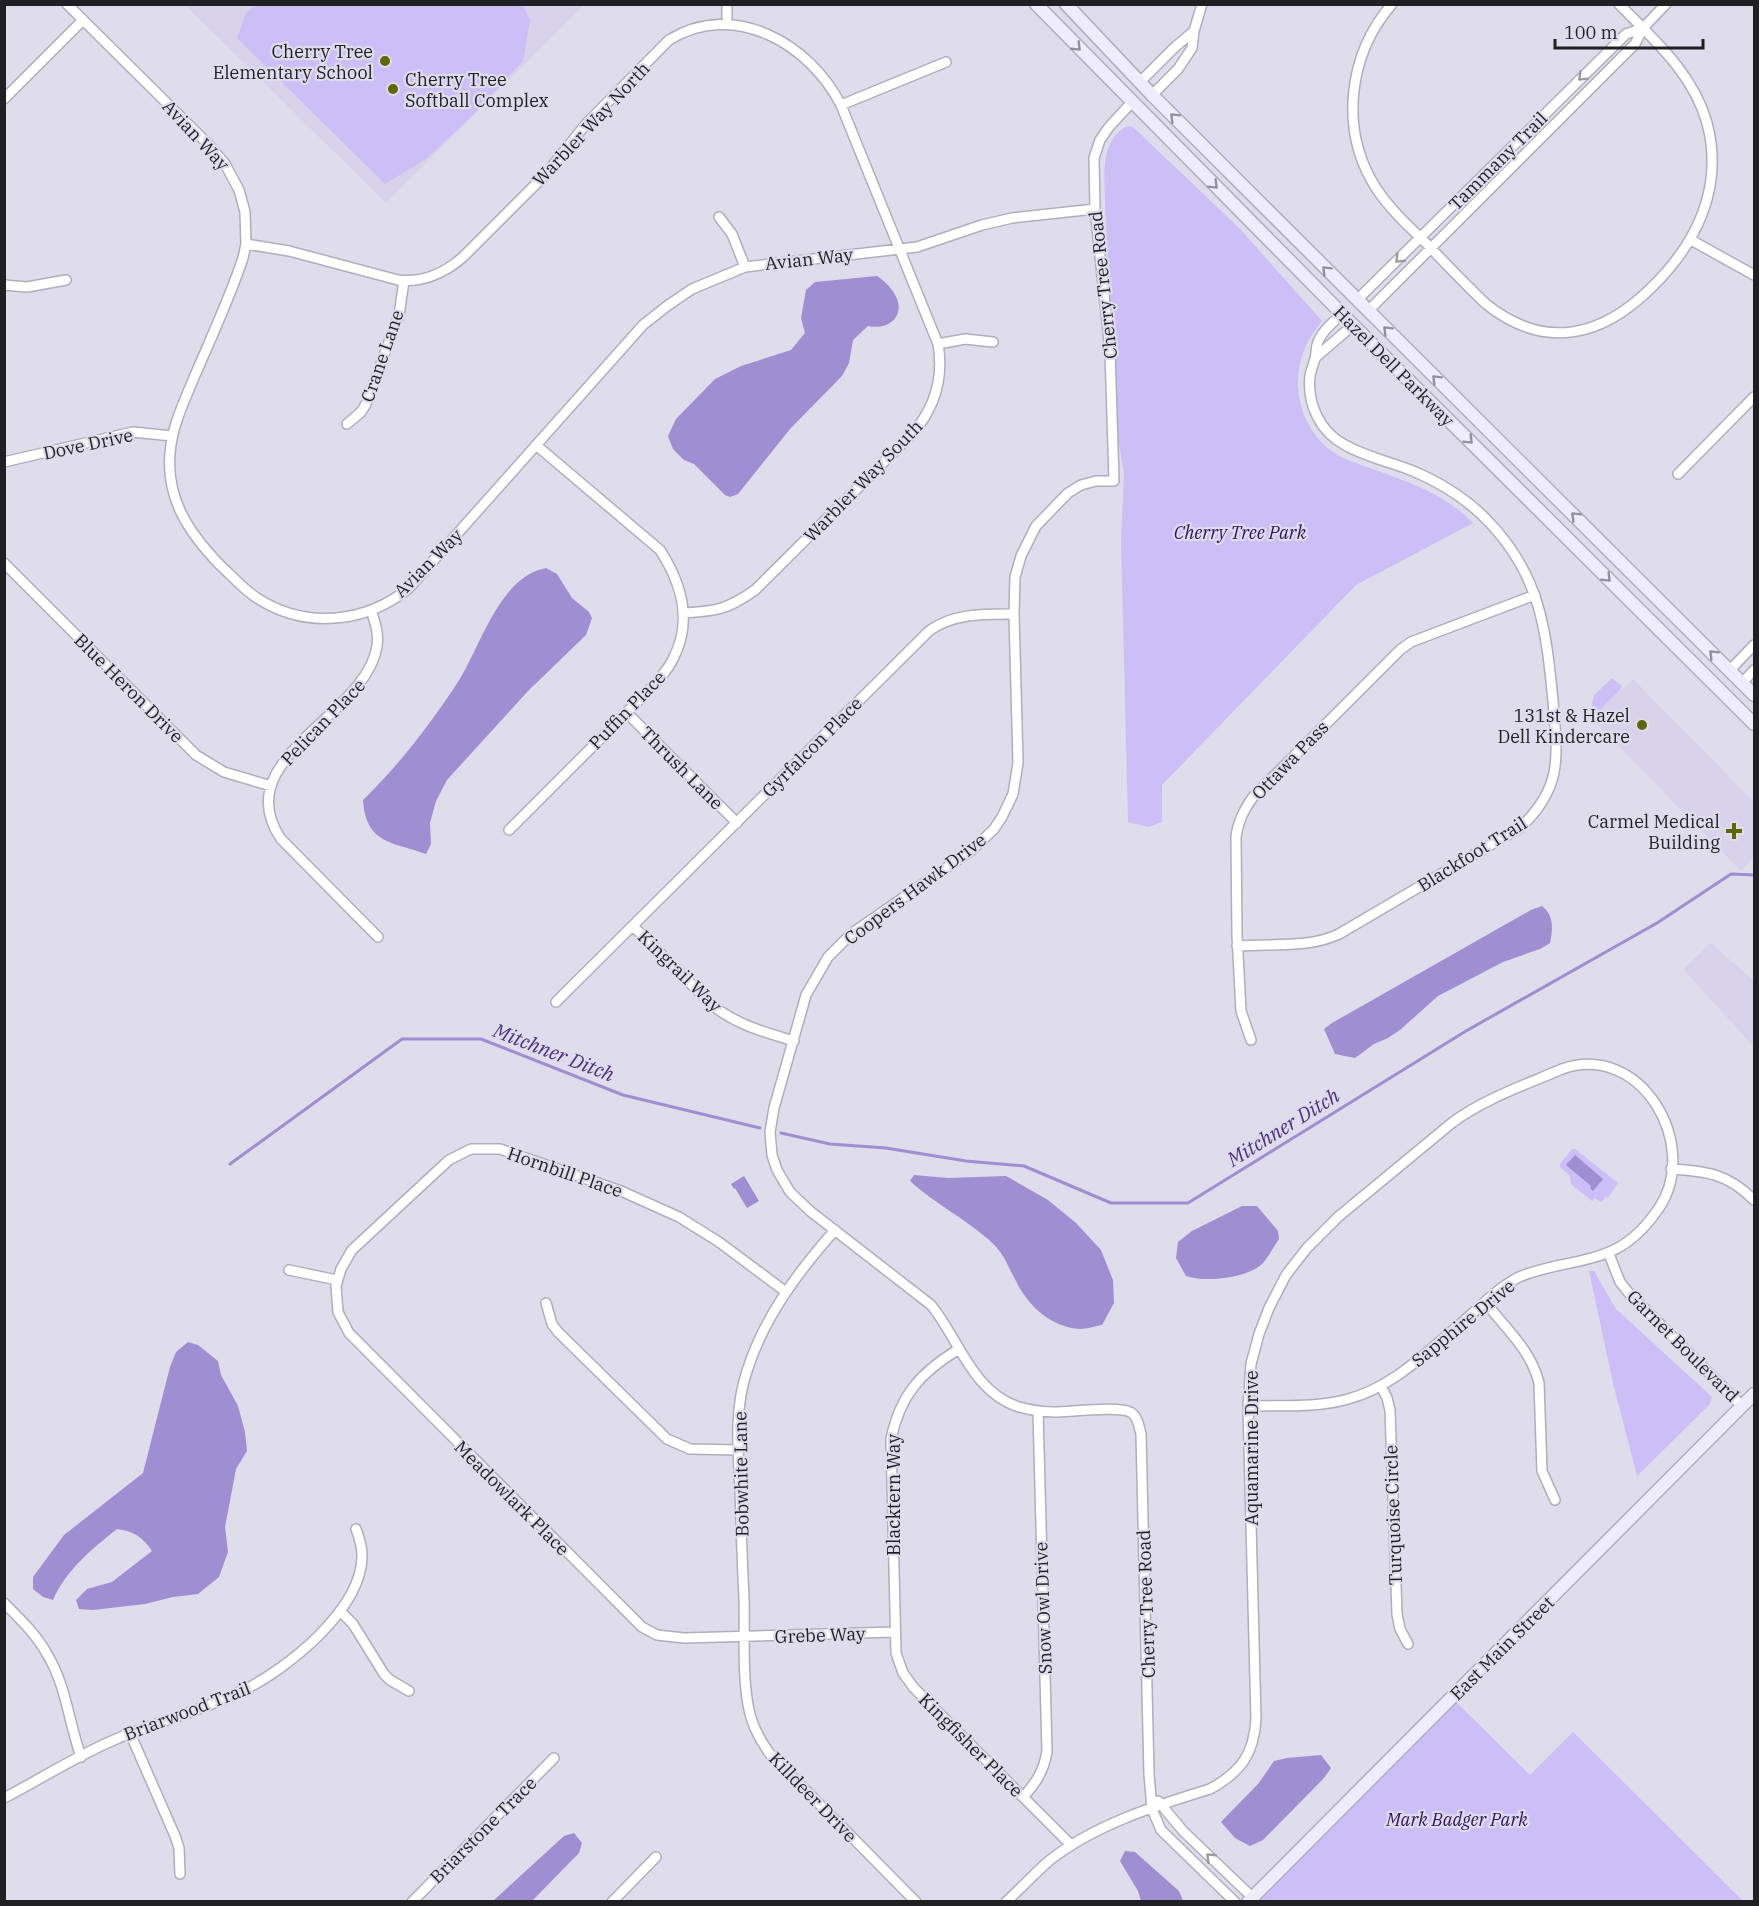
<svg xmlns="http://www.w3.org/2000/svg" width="1759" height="1906" font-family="'IBM Plex Serif',serif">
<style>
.built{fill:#d8d3ea}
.green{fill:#ccbff7}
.water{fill:#9f8ed1}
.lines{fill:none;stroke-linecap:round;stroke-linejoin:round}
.stream{stroke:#9f8ed1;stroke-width:3}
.minor-casing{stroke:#b0adbc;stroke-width:12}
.secondary-casing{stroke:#b0adbc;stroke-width:15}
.minor{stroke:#fff;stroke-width:9}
.secondary{stroke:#efecfb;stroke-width:12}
.oneway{stroke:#92909a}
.oneway2{stroke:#9b9a9c}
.poi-dot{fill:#5e6606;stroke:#dfdceb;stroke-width:2}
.labels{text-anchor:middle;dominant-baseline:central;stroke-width:4.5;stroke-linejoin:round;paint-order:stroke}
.poi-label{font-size:18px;fill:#201f24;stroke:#dfdceb;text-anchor:end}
.street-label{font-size:18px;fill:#201f24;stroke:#dfdceb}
.park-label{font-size:18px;font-style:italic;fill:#311260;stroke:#dfdceb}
.water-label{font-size:20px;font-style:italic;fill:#4b3180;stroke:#dfdceb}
</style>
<rect width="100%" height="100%" fill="#dfdceb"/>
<path class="built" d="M 185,5 L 584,5 L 386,203 Z
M 1633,679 L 1754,802 L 1754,857 L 1741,871 L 1591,718 Z
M 1711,943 L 1754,981 L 1754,1047 L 1683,969 Z"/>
<path class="green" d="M 255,5 L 523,5 L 530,20 L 523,61 L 471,117 L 426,159 L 385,184 L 237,38 L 246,13 Z
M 1128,126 L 1133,127 L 1239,228 L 1322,321 C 1316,329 1309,338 1305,348 C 1288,387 1302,434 1339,456 C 1351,462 1365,466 1378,471 C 1412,483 1447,496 1473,523 L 1356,585 L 1162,785 L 1162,822 L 1148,827 L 1128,822 L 1121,542 L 1124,474 L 1116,426 L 1105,203 C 1105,177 1099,139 1128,126 Z
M 1612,678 L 1622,686 L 1620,690 L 1599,711 L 1593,707 L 1592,703 L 1594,695 Z
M 1572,1149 L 1575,1149 L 1618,1183 L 1608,1198 L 1606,1197 L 1601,1202 L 1595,1198 L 1592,1201 L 1571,1184 L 1570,1176 L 1560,1167 L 1560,1164 Z
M 1589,1271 L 1594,1271 L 1616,1309 L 1712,1397 L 1710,1404 L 1637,1476 L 1613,1383 Z
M 1456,1702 L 1530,1775 L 1573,1732 L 1743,1901 L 1258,1901 Z"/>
<path class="water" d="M 877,276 C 883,280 890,286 894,293 C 907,313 891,331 868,326 L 853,340 L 849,363 L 842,376 L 790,429 L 738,494 L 730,497 L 725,495 L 694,464 L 684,460 L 673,449 L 668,436 L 676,419 L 715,379 L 741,366 L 791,350 L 805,333 L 801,318 L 806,290 L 815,282 Z
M 546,568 L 557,574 L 572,598 L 589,612 L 592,618 L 586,635 L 528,691 L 447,780 L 436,801 L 430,823 L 431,844 L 426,854 C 394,842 366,845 363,800 C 399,765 428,727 456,685 C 480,650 498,577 546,568 Z
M 1542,906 C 1554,915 1553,929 1550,943 L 1540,949 L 1503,962 L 1438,996 L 1400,1030 L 1388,1038 L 1374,1044 L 1355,1058 L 1335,1054 L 1324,1029 L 1332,1023 L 1531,910 Z
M 1575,1155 L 1603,1179 L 1593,1191 L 1590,1188 L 1591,1186 L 1566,1165 Z
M 914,1175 L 948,1178 L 1006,1176 L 1048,1200 L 1076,1223 L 1101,1250 L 1113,1280 L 1114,1303 L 1102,1325 C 1095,1326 1087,1329 1080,1329 C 1051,1327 1028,1306 1016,1281 C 1006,1263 1005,1254 988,1239 C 964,1218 934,1203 910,1181 Z
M 744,1176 L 759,1201 L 747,1208 L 735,1188 L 734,1189 L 731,1184 Z
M 1242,1206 L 1257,1206 L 1278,1231 L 1279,1239 C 1274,1246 1269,1256 1263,1263 C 1249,1278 1205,1283 1186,1276 L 1176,1258 L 1178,1242 L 1192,1231 Z
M 188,1342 L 198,1345 L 218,1361 L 221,1375 L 238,1406 L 245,1432 L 247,1451 L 236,1469 L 225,1527 L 228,1552 L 219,1577 L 198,1594 L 173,1597 L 145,1604 L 93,1610 L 79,1609 L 76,1600 L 87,1589 L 112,1582 L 152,1551 C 143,1537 133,1531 117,1529 C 92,1549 66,1570 53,1600 L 43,1597 L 33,1589 L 33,1577 L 64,1535 L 143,1473 L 170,1367 L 176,1352 Z
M 1321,1755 L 1331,1768 L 1324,1778 L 1263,1840 L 1250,1846 L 1235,1838 L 1221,1822 L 1258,1784 L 1274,1761 L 1287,1758 Z
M 574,1833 L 582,1843 L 579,1853 L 532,1901 L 493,1901 L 564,1836 Z
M 1125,1851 L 1135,1852 L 1179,1891 L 1183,1901 L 1141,1901 L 1138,1891 L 1120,1861 Z"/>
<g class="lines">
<path class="stream" d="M 781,1133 L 830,1144 L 886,1148 L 966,1161 L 1024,1166 L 1111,1203 L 1188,1203 L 1466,1031 L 1657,923 L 1731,874 L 1754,875
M 230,1164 L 402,1039 L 481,1039 L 623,1095 L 760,1128"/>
<defs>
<path id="minor" d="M 67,4 L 208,144 L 225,164 L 239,190 L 245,212 L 246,244 L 243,258 C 229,300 210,340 193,380 C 183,404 172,427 170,453 C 166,499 189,533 220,565 C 232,576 243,589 257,598 C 305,629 365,624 409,588 L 643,325 L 667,306 L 692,289 L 745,267 L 917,247 L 982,225 L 1012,218 L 1095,209
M 1392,4 C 1348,55 1339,130 1376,188 C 1389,208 1407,225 1425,242 C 1445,263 1465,284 1486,304 C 1545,351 1602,337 1652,287 C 1697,243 1724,187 1707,123 C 1693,73 1654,40 1619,4
M 727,18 L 727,4
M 1140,82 L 1175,47 L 1194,31
M 1152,95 L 1178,69 L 1192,48 L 1194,31 L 1202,4
M 4,99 L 83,20
M 1132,102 L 1109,127 L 1100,140 L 1094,158 L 1095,209 L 1110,351 L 1114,481 L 1096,481 L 1081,485 L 1068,493 L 1036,526 L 1021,556 L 1015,577 L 1014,614 L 1018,763 L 1013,794 L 1002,817 L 994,829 L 972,850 L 851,934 L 828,957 L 806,995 L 774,1108 L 770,1132 L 772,1155 L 777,1170 L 790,1192 L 810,1211 L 931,1305 C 959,1339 972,1392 1019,1407 C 1030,1410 1043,1412 1055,1412 C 1070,1412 1121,1405 1132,1413 C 1138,1418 1139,1427 1141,1434 L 1149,1774 L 1152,1809 L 1161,1830 L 1235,1902
M 841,105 L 946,62
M 719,217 L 732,234 L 745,267
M 1691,240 L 1754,275
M 246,244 L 289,251 L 398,280 C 422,283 445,273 463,257 L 545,175 L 586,124 L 669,40 C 734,0 809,43 841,105 L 938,344 C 944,379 935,408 912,434 L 755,590 C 727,610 716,611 683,613
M 4,285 L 27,287 L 66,280
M 1357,300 L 1626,34 L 1643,28
M 1368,311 L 1635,44 L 1643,28 L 1666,4
M 938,344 L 965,339 L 993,342
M 1316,357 L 1353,325
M 347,424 L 361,412 L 366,404 L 399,315 L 404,281
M 4,462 L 133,432 L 172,436
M 1678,474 L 1754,397
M 4,563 L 196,755 L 224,772 L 271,786
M 371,610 C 375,622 379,634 377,646 C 367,716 226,758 281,839 L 378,937
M 1730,670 L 1754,645
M 1742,683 L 1754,670
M 627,713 L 737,823
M 509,830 L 657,682 C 662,675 669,668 673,659 C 693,621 682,584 660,550 L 536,445
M 633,926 L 712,1005 C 737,1025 764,1032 794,1041
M 1237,946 C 1271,943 1307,949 1339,934 L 1521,827 C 1564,786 1557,755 1553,701 C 1546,628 1540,573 1485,518 C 1465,498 1439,482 1413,471 C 1391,462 1366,457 1345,445 C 1320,432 1307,404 1310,376 C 1311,370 1313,365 1315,359 C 1316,355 1316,350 1317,345 C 1320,333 1333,322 1342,314
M 556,1002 L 929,631 C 953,613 985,614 1014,614
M 1251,1040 L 1241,1011 L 1237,935 L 1236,837 C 1238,821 1244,810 1253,797 L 1400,650 L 1411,642 L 1535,595
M 1671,1169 C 1707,1171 1728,1174 1754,1200
M 835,1230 C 798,1272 764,1317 747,1371 C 734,1409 738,1449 740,1488 C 741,1524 742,1561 744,1597 C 745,1633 742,1670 748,1705 C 751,1724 759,1739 770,1754 L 916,1902
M 1609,1254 L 1620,1282 L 1628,1292 L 1742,1406
M 289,1270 L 337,1280
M 786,1292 L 719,1242 L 679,1217 L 621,1191 L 500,1149 L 471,1149 L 449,1160 L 352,1250 L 341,1269 L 336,1286 L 338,1312 L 349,1333 L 642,1627 L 657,1635 L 684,1638 L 895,1632
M 546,1303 L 552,1324 L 558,1332 L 667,1439 L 690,1449 L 738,1450
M 1486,1303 C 1506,1329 1531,1350 1539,1383 L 1542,1471 L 1555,1500
M 959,1349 C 921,1372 900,1395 891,1439 L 896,1653 L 903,1673 L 914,1688 L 1071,1845
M 1381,1386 L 1387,1398 L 1390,1410 L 1397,1614 L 1400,1629 L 1408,1644
M 4,1603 C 20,1619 36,1634 47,1654 C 66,1685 69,1723 81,1757
M 340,1611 L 353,1624 L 384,1674 L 390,1680 L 409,1691
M 130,1733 L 175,1836 L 179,1848 L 180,1874
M 1023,1797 C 1036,1783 1044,1771 1047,1751 L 1038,1411
M 4,1798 C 41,1779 76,1756 114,1740 C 156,1722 201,1711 242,1691 C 286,1670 363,1609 362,1555 C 362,1546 359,1537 356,1529
M 1158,1801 L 1183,1831 L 1252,1897
M 412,1902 L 554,1758
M 612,1902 L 656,1857
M 1006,1902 C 1021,1888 1035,1873 1050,1860 C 1096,1824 1155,1806 1210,1789 C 1241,1772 1254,1754 1256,1719 L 1248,1406 L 1251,1364 L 1259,1334 L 1269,1308 L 1286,1275 L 1307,1248 L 1338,1217 L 1453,1122 C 1486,1098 1525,1085 1562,1069 C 1641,1041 1701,1145 1659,1208 C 1629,1252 1604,1256 1556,1266 C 1543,1269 1529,1272 1517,1278 C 1495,1290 1476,1311 1457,1327 C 1423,1355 1391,1388 1348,1399 C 1318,1408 1279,1405 1248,1406"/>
<path id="secondary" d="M 1036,4 L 1353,325 L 1754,724
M 1066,4 L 1152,95 L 1754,695
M 1248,1902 L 1754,1394"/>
</defs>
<use href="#minor" class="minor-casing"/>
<use href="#secondary" class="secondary-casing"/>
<use href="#minor" class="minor"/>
<use href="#secondary" class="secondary"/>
</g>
<defs><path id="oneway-chevron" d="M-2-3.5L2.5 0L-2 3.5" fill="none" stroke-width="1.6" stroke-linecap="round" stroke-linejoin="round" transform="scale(1.5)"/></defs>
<g class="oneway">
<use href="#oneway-chevron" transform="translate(1077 47) rotate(45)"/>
<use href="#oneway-chevron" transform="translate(1174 117) rotate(-135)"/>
<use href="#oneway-chevron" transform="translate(1214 185) rotate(45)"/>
<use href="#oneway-chevron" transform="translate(1326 270) rotate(-135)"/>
<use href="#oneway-chevron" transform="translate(1387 330) rotate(-135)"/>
<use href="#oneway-chevron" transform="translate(1436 379) rotate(-135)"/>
<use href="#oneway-chevron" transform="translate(1469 440) rotate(45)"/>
<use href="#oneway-chevron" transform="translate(1575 516) rotate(-135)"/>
<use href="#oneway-chevron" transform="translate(1607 578) rotate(45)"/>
<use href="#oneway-chevron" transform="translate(1713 654) rotate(-135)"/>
</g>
<g class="oneway2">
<use href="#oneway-chevron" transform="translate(1582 77) rotate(135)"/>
<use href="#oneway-chevron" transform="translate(1399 259) rotate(136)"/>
<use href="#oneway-chevron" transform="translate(1210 1857) rotate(-136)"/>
</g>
<g class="poi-dot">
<circle cx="385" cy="61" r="6"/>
<circle cx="393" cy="89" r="6"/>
<circle cx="1642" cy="725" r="6"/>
<path d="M1731 822h6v6h6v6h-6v6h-6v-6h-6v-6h6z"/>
</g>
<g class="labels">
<g class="poi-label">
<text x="373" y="51">Cherry Tree<tspan x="373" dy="21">Elementary School</tspan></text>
<text x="405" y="79" text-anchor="start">Cherry Tree<tspan x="405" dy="21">Softball Complex</tspan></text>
<text x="1630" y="715">131st &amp; Hazel<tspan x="1630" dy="21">Dell Kindercare</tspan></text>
<text x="1720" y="821">Carmel Medical<tspan x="1720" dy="21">Building</tspan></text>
</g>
<g class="street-label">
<text transform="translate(591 124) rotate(-47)">Warbler Way North</text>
<text transform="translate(196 135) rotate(47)">Avian Way</text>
<text transform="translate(1498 161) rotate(-45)">Tammany Trail</text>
<text transform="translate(809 259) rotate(-6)">Avian Way</text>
<text transform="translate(1103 285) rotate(-96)">Cherry Tree Road</text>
<text transform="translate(382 356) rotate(-71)">Crane Lane</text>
<text transform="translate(1394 366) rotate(45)">Hazel Dell Parkway</text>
<text transform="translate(88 444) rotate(-12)">Dove Drive</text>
<text transform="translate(863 481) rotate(-46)">Warbler Way South</text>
<text transform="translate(428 563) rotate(-45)">Avian Way</text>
<text transform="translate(129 688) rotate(45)">Blue Heron Drive</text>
<text transform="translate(627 710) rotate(-46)">Puffin Place</text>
<text transform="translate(323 722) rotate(-46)">Pelican Place</text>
<text transform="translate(812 747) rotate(-45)">Gyrfalcon Place</text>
<text transform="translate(1290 760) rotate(-46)">Ottawa Pass</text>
<text transform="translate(682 768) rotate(45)">Thrush Lane</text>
<text transform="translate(1472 854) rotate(-32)">Blackfoot Trail</text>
<text transform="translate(915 889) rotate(-37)">Coopers Hawk Drive</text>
<text transform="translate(680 971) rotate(44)">Kingrail Way</text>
<text transform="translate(565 1172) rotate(19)">Hornbill Place</text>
<text transform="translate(1463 1323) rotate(-39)">Sapphire Drive</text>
<text transform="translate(1683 1346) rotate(45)">Garnet Boulevard</text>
<text transform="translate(1251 1448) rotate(-90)">Aquamarine Drive</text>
<text transform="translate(741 1474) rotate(-91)">Bobwhite Lane</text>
<text transform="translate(893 1495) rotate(-90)">Blacktern Way</text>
<text transform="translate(512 1498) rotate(45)">Meadowlark Place</text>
<text transform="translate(1393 1515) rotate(-92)">Turquoise Circle</text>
<text transform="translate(1146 1604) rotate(-92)">Cherry Tree Road</text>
<text transform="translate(1043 1608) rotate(-92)">Snow Owl Drive</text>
<text transform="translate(820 1635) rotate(-2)">Grebe Way</text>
<text transform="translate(1502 1648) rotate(-45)">East Main Street</text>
<text transform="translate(187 1711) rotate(-21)">Briarwood Trail</text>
<text transform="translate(971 1745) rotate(45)">Kingfisher Place</text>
<text transform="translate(813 1797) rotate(46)">Killdeer Drive</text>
<text transform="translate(483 1830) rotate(-45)">Briarstone Trace</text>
</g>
<g class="park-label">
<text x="1240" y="532">Cherry Tree Park</text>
<text x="1457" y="1819">Mark Badger Park</text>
</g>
<g class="water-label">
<text transform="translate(554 1052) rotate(21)">Mitchner Ditch</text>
<text transform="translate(1283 1127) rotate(-32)">Mitchner Ditch</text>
</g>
</g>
<rect width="1759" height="1906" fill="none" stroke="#201f24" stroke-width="12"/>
<path d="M1555 39v9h148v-9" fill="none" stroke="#201f24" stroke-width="3"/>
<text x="1564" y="39" font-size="18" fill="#201f24" stroke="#dfdceb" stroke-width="4.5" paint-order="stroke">100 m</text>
</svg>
